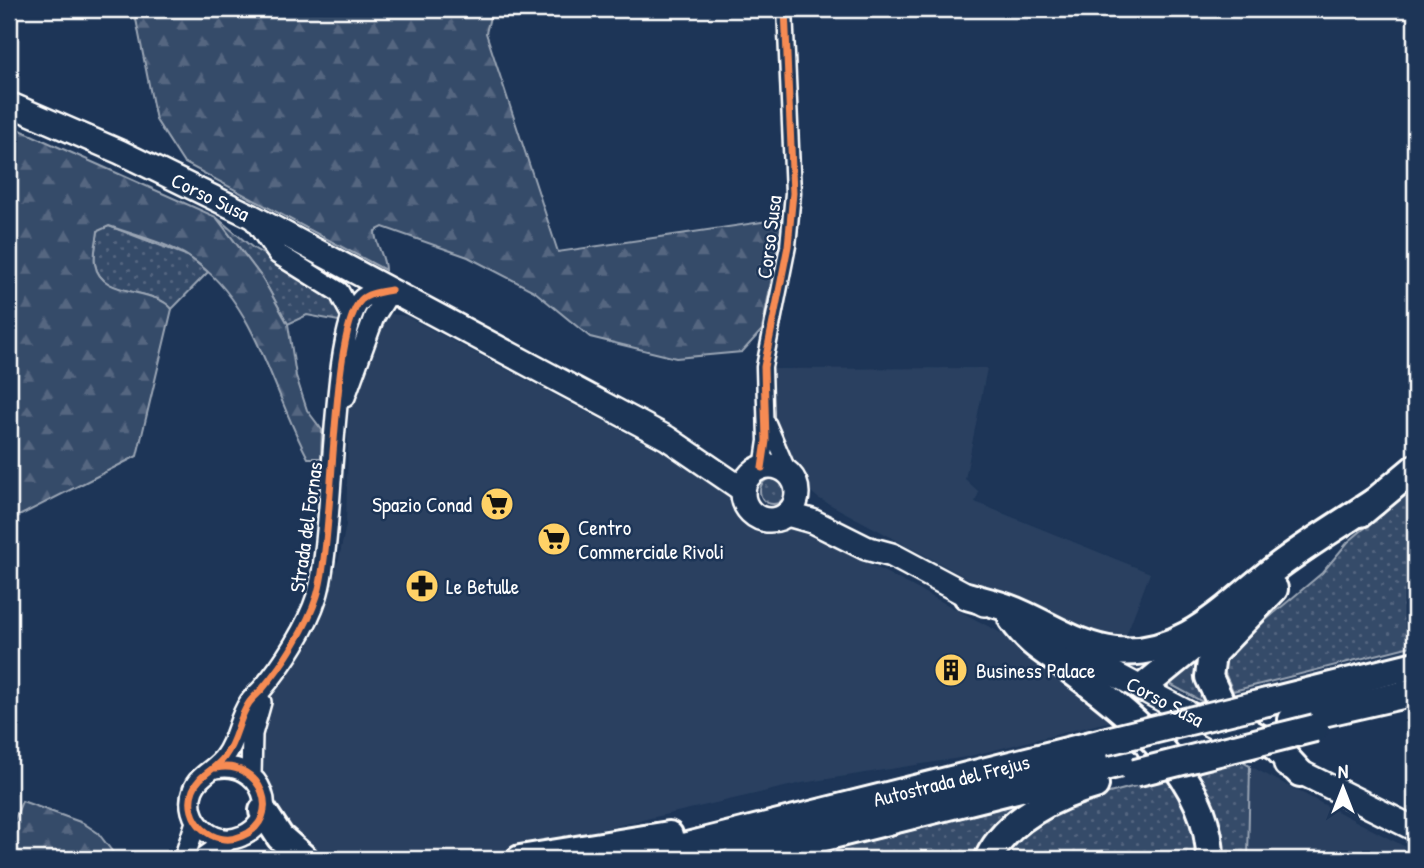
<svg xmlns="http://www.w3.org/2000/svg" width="1424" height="868" font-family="'Patrick Hand',sans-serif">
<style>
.built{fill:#2a4161}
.grass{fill:url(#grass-dots);stroke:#9aa5b4;stroke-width:2}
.forest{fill:url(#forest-firs);stroke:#9aa5b4;stroke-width:2}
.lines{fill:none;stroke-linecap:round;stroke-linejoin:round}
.street-casing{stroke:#fff;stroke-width:19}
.secondary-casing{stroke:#fff;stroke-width:24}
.primary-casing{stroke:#fff;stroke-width:28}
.highway-casing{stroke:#fff;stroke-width:32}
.street{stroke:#1d3557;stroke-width:14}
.secondary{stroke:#1d3557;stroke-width:19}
.primary{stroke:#1d3557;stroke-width:23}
.highway{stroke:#1d3557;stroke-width:26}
.highway-bridge-casing{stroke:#fff;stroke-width:32;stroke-linecap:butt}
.highway-bridge{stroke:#1d3557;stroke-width:26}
.cycleway-casing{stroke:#1d3557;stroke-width:11}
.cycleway{stroke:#f68b52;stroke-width:7}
.labels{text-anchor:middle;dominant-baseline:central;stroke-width:5;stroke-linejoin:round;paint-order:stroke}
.street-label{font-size:21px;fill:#fff;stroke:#1d3557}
.poi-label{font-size:21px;fill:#fff;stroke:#1d3557;text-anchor:start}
</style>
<defs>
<pattern id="grass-dots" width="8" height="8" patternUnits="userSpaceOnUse" patternTransform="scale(1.75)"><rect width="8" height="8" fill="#364b69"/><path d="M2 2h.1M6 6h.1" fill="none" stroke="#546680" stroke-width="1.8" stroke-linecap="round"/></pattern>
<pattern id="forest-firs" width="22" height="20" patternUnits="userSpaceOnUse" patternTransform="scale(1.75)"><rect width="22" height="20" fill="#364b69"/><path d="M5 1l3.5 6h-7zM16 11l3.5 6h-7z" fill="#546680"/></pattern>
</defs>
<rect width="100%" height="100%" fill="#1d3557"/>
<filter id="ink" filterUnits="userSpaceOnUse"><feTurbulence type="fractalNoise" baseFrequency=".0143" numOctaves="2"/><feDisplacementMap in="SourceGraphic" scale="14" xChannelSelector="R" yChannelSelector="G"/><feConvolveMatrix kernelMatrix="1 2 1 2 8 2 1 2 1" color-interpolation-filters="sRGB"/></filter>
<g filter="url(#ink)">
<path class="built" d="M 391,314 L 406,316 L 715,480 L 736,498 L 751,522 L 771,531 L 790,526 L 801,528 L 1028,647 L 1115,720 L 966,757 L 802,783 L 529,846 L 458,859 L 318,858 L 299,845 L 285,829 L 267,791 L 259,737 L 262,714 L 274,686 L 324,599 L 339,559 L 346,525 L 349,405 L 383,320 Z
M 987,368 L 965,479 L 979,492 L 975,502 L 1150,573 L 1123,643 L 1038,616 L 818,498 L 809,490 L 806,472 L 783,446 L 775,429 L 771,369 Z
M 1250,766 L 1415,852 L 1415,859 L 1248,859 Z"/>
<path class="grass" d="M 216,217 L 253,248 L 335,296 L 344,322 L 307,315 L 288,324 L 263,279 Z
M 109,226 L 188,256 L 208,272 L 172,309 C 153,286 100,299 95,264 C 93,254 97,241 98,230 Z
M760 491a13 13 0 1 1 26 0a13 13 0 1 1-26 0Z
M 1415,486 L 1415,645 L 1233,691 L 1222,667 L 1223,656 L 1322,573 L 1348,542 Z
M 1194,662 L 1199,686 L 1208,705 L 1168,683 Z
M 1239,760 L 1250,766 L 1248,859 L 1223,859 L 1215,811 L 1194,772 Z
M 1170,777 L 1196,828 L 1200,859 L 998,859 L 1024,829 L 1079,801 Z
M 1021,803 L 989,830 L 973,859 L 800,858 Z"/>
<path class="forest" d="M 134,9 L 492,9 L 486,33 L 558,252 L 783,219 L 762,330 L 742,352 L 676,358 L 590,337 L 534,291 L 468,257 L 383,227 L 375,231 C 375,245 385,255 385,270 L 183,162 L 156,120 Z
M 9,125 L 216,217 L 263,279 L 288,324 L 296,376 L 307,410 L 322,430 L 321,458 L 308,458 C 271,391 258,302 189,257 C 167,243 134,235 109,226 L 98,231 C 97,241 93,254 95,264 C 101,299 153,286 172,309 L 137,456 L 9,521 Z
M 22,801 L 83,823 L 98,833 L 118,859 L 9,859 L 9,833 Z"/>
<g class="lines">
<defs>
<path id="street" d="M 768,423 L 791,477
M 762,468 L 766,441 L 764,367 L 788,246 L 793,193 L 785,9"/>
<path id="secondary" d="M 251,216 L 278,254 L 339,292 L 351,314
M 345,397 L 374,317 L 391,290
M 216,768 C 262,759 284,819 242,836 C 213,849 182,819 193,790 C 199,774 216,770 225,756 C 237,740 238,719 249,703 C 253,697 259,693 263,688 C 284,663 307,627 317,596 C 335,539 330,330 361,300 C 368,293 381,292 391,290
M 251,775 L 252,734 L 261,702
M 184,859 L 196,822
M 202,859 L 230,839"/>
<g id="primary">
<path id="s1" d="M 9,104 L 120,152 L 251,216 L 667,438 L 743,490"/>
<circle cx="770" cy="493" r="27"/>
<path d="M 787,514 L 812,521 L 866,548 L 892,555 L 984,604"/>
<path id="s2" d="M 1054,642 L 1252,747"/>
<path d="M 1286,765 L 1415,829"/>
</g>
<g id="highway">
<path d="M 1361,513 L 1415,468"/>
<path d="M 1274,589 L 1212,654 L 1209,677 L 1227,716 L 1238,726 L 1277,748 L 1300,773"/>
<path d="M 967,596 C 980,600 994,603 1008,608 C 1044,621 1076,647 1116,651 C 1187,658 1234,597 1285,561 C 1314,540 1345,521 1374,502"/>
<path d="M 1012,619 C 1032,647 1046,651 1072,671 C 1132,715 1210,778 1210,859"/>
<path d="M 1142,688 L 1203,638"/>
<path d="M 1267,702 L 1415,665"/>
<path d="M 1292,720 L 1415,692"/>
<path d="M 263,811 L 280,837 L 305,859"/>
<path d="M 520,859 L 669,835"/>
<path id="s3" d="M 635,859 L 1103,742"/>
<path d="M 736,859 L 1125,762"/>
<path d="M 988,859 C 1007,819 1055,796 1095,785"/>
</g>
</defs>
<use href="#street" class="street-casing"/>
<use href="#secondary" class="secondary-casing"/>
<use href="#primary" class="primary-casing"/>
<use href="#highway" class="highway-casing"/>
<use href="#street" class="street"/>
<use href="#secondary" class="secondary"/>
<use href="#primary" class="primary"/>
<use href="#highway" class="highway"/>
<defs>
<path id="highway-bridge" d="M 1103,742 L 1267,702
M 1135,773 L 1315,728"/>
</defs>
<use href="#highway-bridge" class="highway-bridge-casing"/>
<use href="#highway-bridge" class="highway-bridge"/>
<defs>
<path id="cycleway" d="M 762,468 L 766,441 L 764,367 L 788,246 L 793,193 L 785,9
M 216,768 C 262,759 284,819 242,836 C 213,849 182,819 193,790 C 199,774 216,770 225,756 C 237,740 238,719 249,703 C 253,697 259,693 263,688 C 284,663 307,627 317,596 C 335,539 330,330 361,300 C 368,293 381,292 391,290"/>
</defs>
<use href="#cycleway" class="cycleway-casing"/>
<use href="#cycleway" class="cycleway"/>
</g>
</g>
<defs>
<symbol id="supermarket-disc" viewBox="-11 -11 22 22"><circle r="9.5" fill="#ffd166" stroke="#1d3557"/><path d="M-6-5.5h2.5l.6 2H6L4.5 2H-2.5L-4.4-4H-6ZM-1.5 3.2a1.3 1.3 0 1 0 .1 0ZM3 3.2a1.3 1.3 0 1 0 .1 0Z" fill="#111"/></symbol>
<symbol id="pharmacy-disc" viewBox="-11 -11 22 22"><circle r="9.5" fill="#ffd166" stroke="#1d3557"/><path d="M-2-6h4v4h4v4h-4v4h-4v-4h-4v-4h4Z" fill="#111"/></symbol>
<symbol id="building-disc" viewBox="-11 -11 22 22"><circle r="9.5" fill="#ffd166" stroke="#1d3557"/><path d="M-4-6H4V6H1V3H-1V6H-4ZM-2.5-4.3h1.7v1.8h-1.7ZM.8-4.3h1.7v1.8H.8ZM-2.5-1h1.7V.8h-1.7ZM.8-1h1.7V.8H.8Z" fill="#111"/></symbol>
</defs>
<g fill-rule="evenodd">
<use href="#supermarket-disc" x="478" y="485" width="38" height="38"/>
<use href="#supermarket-disc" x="535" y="520" width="38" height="38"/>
<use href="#pharmacy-disc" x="403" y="567" width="38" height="38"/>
<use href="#building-disc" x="932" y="651" width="38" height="38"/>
</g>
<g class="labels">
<g class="street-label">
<text stroke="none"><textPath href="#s1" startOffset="222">Corso Susa</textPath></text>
<text transform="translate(769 237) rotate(-83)">Corso Susa</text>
<text transform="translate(306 527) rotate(-82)">Strada del Fornas</text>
<text stroke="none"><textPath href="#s2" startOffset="126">Corso Susa</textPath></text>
<text stroke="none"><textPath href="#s3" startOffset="326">Autostrada del Frejus</textPath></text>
</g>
<g class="poi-label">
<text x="472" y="504" text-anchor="end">Spazio Conad</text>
<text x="578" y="527">Centro<tspan x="578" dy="24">Commerciale Rivoli</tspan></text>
<text x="446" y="586">Le Betulle</text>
<text x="976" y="670">Business Palace</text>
</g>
</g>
<rect width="1424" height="868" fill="none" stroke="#1d3557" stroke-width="35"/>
<rect x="18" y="18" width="1389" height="833" fill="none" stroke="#fff" stroke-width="2.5" filter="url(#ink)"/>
<g transform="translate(1343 788)" stroke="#1d3557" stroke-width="5" paint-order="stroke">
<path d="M0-5L12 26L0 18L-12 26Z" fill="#ffffff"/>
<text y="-10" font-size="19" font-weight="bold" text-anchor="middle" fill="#ffffff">N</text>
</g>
</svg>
